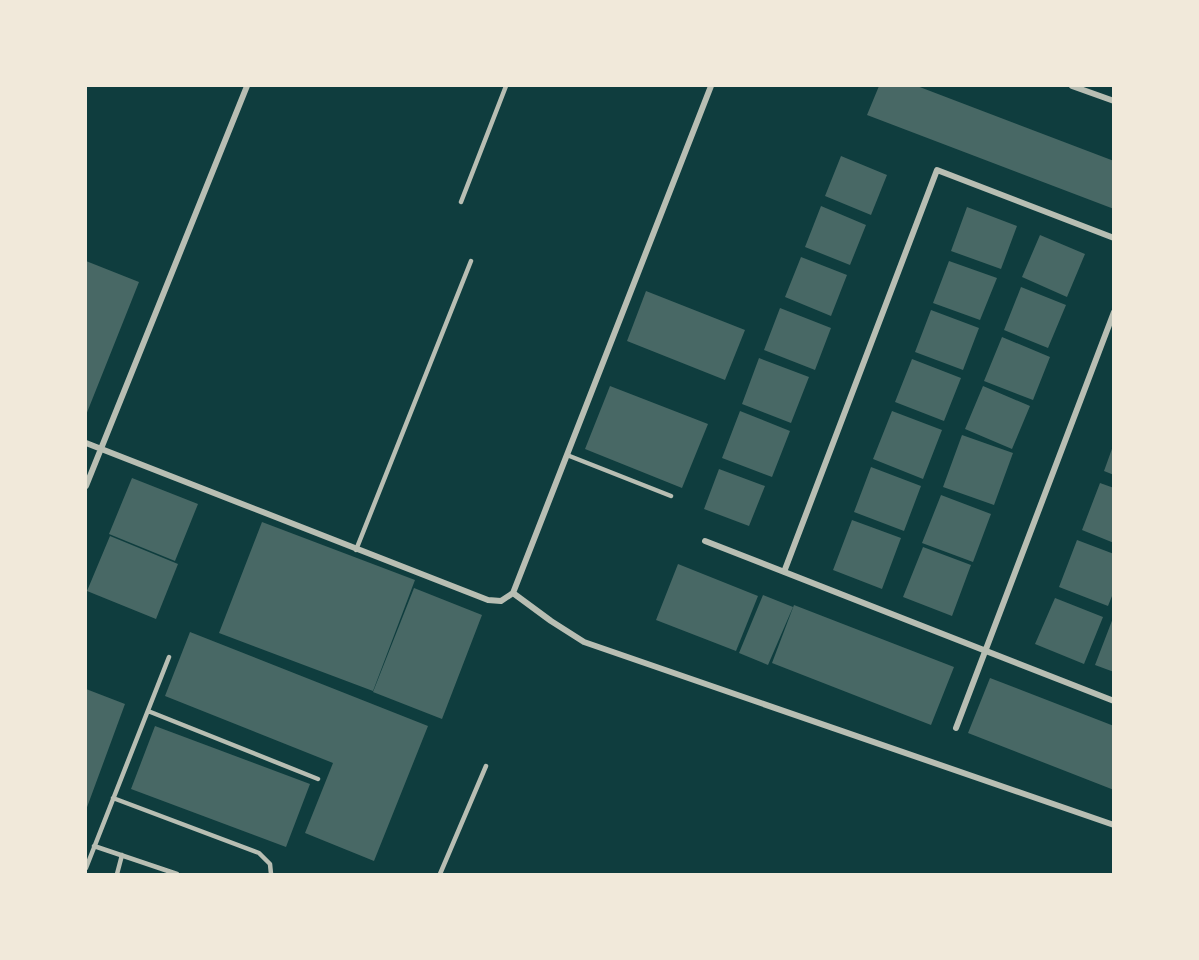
<svg xmlns="http://www.w3.org/2000/svg" width="1199" height="960" font-family="Commissioner,sans-serif">
<style>
.building{fill:#486865}
.lines{fill:none;stroke-linecap:round;stroke-linejoin:round}
.service{stroke:#b8beb3;stroke-width:4.5}
.minor{stroke:#b8beb3;stroke-width:6}
</style>
<rect width="100%" height="100%" fill="#0f3d3e"/>
<path class="building" d="M 879,86 L 917,86 L 1114,161 L 1114,209 L 867,115 Z
M 841,156 L 887,175 L 871,215 L 825,196 Z
M 821,206 L 866,225 L 850,265 L 805,247 Z
M 967,207 L 1017,226 L 1001,269 L 951,251 Z
M 1040,235 L 1085,254 L 1067,297 L 1022,277 Z
M 801,257 L 847,275 L 831,316 L 785,297 Z
M 86,261 L 139,282 L 86,415 Z
M 949,261 L 997,278 L 980,320 L 933,303 Z
M 1021,287 L 1066,305 L 1048,348 L 1004,330 Z
M 646,291 L 745,330 L 725,380 L 627,341 Z
M 780,308 L 831,328 L 815,370 L 764,350 Z
M 931,310 L 979,328 L 963,370 L 915,352 Z
M 1002,337 L 1050,357 L 1033,400 L 984,381 Z
M 759,358 L 809,377 L 791,423 L 742,404 Z
M 912,359 L 961,378 L 944,421 L 895,402 Z
M 610,386 L 708,424 L 682,488 L 585,449 Z
M 983,386 L 1030,406 L 1012,449 L 965,429 Z
M 740,411 L 790,431 L 772,477 L 722,458 Z
M 892,411 L 942,430 L 923,479 L 873,459 Z
M 962,435 L 1013,453 L 994,505 L 943,487 Z
M 1113,446 L 1114,446 L 1114,475 L 1104,471 Z
M 871,467 L 921,486 L 904,531 L 854,512 Z
M 719,469 L 765,486 L 749,526 L 704,509 Z
M 132,478 L 198,504 L 175,561 L 109,534 Z
M 1100,483 L 1114,488 L 1114,543 L 1082,530 Z
M 941,495 L 991,514 L 973,562 L 922,543 Z
M 852,520 L 901,538 L 882,589 L 833,570 Z
M 262,522 L 415,580 L 373,691 L 219,633 Z
M 110,536 L 178,564 L 156,619 L 87,591 Z
M 1077,540 L 1114,554 L 1114,591 L 1108,606 L 1059,587 Z
M 923,547 L 971,565 L 952,616 L 903,597 Z
M 678,564 L 758,596 L 736,651 L 656,620 Z
M 414,588 L 482,615 L 442,719 L 373,692 Z
M 763,595 L 793,607 L 768,665 L 739,653 Z
M 1055,598 L 1103,617 L 1084,664 L 1035,644 Z
M 794,605 L 954,667 L 931,725 L 772,663 Z
M 1113,618 L 1114,618 L 1114,672 L 1095,665 Z
M 190,632 L 428,726 L 374,861 L 305,833 L 333,763 L 165,696 Z
M 990,678 L 1114,726 L 1114,790 L 968,733 Z
M 86,689 L 125,704 L 86,810 Z
M 155,726 L 310,784 L 286,847 L 131,789 Z"/>
<g class="lines">
<path class="service" d="M 461,202 L 506,86
M 567,455 L 671,496
M 356,550 L 471,261
M 148,711 L 318,779
M 113,798 L 259,853 L 270,864 L 271,874
M 94,846 L 177,874
M 86,868 L 169,657
M 117,874 L 122,855
M 440,874 L 486,766"/>
<path class="minor" d="M 1072,86 L 1114,101
M 86,443 L 488,600 L 501,601 L 513,593 L 711,86
M 86,486 L 247,86
M 705,541 L 1114,701
M 784,572 L 937,170 L 1114,238
M 513,593 L 551,621 L 584,642 L 1114,825
M 956,728 L 1114,312"/>
</g>
<rect width="1199" height="960" fill="none" stroke="#f1e9da" stroke-width="174"/>
</svg>
